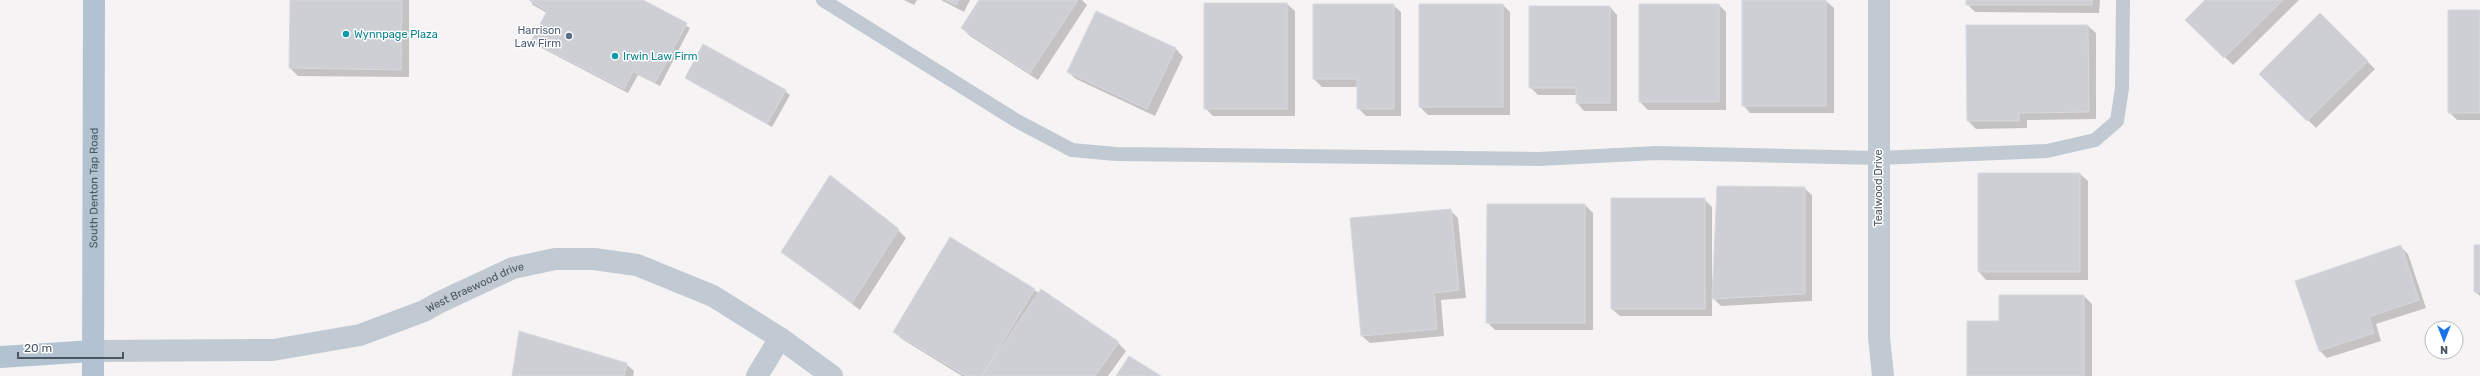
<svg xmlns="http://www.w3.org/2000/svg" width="2480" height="376" font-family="Rubik,sans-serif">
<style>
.shadow{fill:#0003}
.building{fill:#cdcfd5;stroke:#d7d9de}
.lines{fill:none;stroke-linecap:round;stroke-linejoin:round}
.service{stroke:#c1cad2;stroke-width:14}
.minor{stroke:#c1cad2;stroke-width:22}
.primary{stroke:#b3c2d1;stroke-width:22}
.culture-dot{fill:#0f9aa8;stroke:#fff;stroke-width:1.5}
.service-dot{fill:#5c6f8a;stroke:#fff;stroke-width:1.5}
.labels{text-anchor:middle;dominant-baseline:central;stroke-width:3;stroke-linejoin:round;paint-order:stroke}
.service-label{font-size:11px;fill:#4e5e75;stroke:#fff;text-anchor:end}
.culture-label{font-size:11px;fill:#0d838f;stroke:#fff;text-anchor:start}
.street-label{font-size:11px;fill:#4a5661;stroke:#fff}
</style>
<rect width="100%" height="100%" fill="#f5f3f3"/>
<path class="shadow" d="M 291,0 L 409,0 L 409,77 L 298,76 L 290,68 Z
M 530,0 L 641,0 L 690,28 L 660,86 L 638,75 L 628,93 L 536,45 L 532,41 L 547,13 L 533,5 Z
M 904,0 L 917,0 L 914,5 Z
M 941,0 L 970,0 L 964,12 Z
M 981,0 L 1082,0 L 1087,5 L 1038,80 L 970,36 L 962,28 Z
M 1967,0 L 2100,0 L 2099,13 L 1975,12 L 1967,4 Z
M 2207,0 L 2299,0 L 2233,65 L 2186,20 Z
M 1826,1 L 1834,8 L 1834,113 L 1750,113 L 1743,105 Z
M 1287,4 L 1295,11 L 1295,116 L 1213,116 L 1205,108 Z
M 1314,5 L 1393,5 L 1401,12 L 1401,116 L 1366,116 L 1358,108 L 1358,87 L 1322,87 L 1314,79 Z
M 1420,5 L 1503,5 L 1510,12 L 1510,115 L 1428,115 L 1420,107 Z
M 1719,5 L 1726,12 L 1726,110 L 1648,110 L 1640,102 Z
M 1610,7 L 1617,15 L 1617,111 L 1584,111 L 1577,103 L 1577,95 L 1538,95 L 1530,87 Z
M 2480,11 L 2480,120 L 2457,120 L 2449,112 Z
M 2320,14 L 2375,69 L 2316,128 L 2261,74 Z
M 1967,26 L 2088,26 L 2096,33 L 2096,119 L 2027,120 L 2027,128 L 1976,129 L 1968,121 Z
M 1176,49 L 1183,57 L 1155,116 L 1076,79 L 1068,72 Z
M 686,78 L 785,91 L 790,95 L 772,127 Z
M 2080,174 L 2088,181 L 2088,280 L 1986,280 L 1979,272 Z
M 1804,188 L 1812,195 L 1812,301 L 1721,306 L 1712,297 L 1712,316 L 1620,316 L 1612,309 L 1704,199 L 1712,207 L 1712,279 L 1714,279 Z
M 1488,205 L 1585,205 L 1593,213 L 1593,330 L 1495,330 L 1487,322 Z
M 1450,210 L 1458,218 L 1466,298 L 1441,300 L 1444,336 L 1370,343 L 1362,336 Z
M 898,230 L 906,238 L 860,310 L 782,252 Z
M 2400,246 L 2408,254 L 2426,308 L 2376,324 L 2381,341 L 2327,358 L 2320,351 Z
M 2480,246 L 2480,296 L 2475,292 Z
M 1034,290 L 1118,343 L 1126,351 L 1108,376 L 962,376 L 902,339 L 894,332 Z
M 2084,296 L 2092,304 L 2092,376 L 1968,376 L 2000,322 Z
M 626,364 L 634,371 L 633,376 L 513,376 Z"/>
<path class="building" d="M 290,0 L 402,0 L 401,70 L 289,68 Z
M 529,0 L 643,0 L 687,23 L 655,83 L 633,71 L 624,89 L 531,41 L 547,11 Z
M 946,0 L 959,0 L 956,5 Z
M 979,0 L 1078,0 L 1030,73 L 961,28 Z
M 1742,0 L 1826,0 L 1826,106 L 1742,106 Z
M 1966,0 L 2092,0 L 2092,5 L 1966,5 Z
M 2205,0 L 2283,0 L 2224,58 L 2185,20 Z
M 1204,3 L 1287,3 L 1287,109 L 1204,109 Z
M 1313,4 L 1394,4 L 1394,109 L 1357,109 L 1357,79 L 1313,79 Z
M 1419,4 L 1503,4 L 1503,107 L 1419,107 Z
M 1639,4 L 1719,4 L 1719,102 L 1639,102 Z
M 1529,6 L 1610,6 L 1610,103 L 1576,103 L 1576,88 L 1529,88 Z
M 2448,10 L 2480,10 L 2480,113 L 2448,113 Z
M 1096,11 L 1176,48 L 1147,109 L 1067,72 Z
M 2320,13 L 2368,61 L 2307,121 L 2259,74 Z
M 1966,25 L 2088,25 L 2089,112 L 2019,113 L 2019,121 L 1967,121 Z
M 703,44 L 786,90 L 767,124 L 685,78 Z
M 1978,173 L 2080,173 L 2080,272 L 1978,272 Z
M 830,175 L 899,229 L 852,303 L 781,252 Z
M 1717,186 L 1805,187 L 1805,294 L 1712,299 Z
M 1611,198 L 1705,198 L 1705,309 L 1611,309 Z
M 1487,204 L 1585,204 L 1585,323 L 1486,323 Z
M 1451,209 L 1459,290 L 1434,293 L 1437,329 L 1361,336 L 1350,218 Z
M 950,237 L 1035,289 L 982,376 L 966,376 L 893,332 Z
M 2401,245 L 2419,300 L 2369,317 L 2374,333 L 2319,351 L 2295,281 Z
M 2474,245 L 2480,245 L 2480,292 L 2474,292 Z
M 1041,289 L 1119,342 L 1095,376 L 982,376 Z
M 1999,295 L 2084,295 L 2084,376 L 1967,376 L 1967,321 L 1999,321 Z
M 519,331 L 627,363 L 624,376 L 512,376 Z
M 1129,356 L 1161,376 L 1116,376 Z"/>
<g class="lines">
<path class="service" d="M 823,0 L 1017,121 L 1072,150 L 1116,154 L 1539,159 L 1656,153 L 1878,158 L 2047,151 L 2095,140 L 2117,121 L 2122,88 L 2123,0"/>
<g class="minor">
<path d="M 1879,0 L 1879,337 L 1883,376"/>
<path id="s1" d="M 93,351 L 273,350 L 360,335 L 424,311 L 438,303 L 513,268 L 555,259 L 594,259 L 637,265 L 713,296 L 780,338 L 832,376"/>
<path d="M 757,376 L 780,338"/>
</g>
<g class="primary">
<path d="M 0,357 L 93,351"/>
<path id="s2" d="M 93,376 L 94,0"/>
</g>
</g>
<g class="culture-dot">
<circle cx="346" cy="34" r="4"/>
<circle cx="615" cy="56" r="4"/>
</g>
<circle class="service-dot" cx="569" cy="36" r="4"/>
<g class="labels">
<g class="service-label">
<text x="561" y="30">Harrison<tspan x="561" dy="13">Law Firm</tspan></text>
</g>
<g class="culture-label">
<text x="354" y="34">Wynnpage Plaza</text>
<text x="623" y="56">Irwin Law Firm</text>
</g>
<g class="street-label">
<text stroke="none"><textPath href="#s2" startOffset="188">South Denton Tap Road</textPath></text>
<text transform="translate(1878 188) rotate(-90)">Tealwood Drive</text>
<text stroke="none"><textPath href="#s1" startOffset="393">West Braewood drive</textPath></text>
</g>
</g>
<g transform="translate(2444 340) rotate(180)"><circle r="19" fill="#ffffff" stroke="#b7bbc0"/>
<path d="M0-3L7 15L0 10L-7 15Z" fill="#1a73e8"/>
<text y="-6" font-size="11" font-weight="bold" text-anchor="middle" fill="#4a5661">N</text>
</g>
<path d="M18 352v6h105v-6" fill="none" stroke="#4a5661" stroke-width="2"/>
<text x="24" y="352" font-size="12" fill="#4a5661" stroke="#ffffff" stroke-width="3" paint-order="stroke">20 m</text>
</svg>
